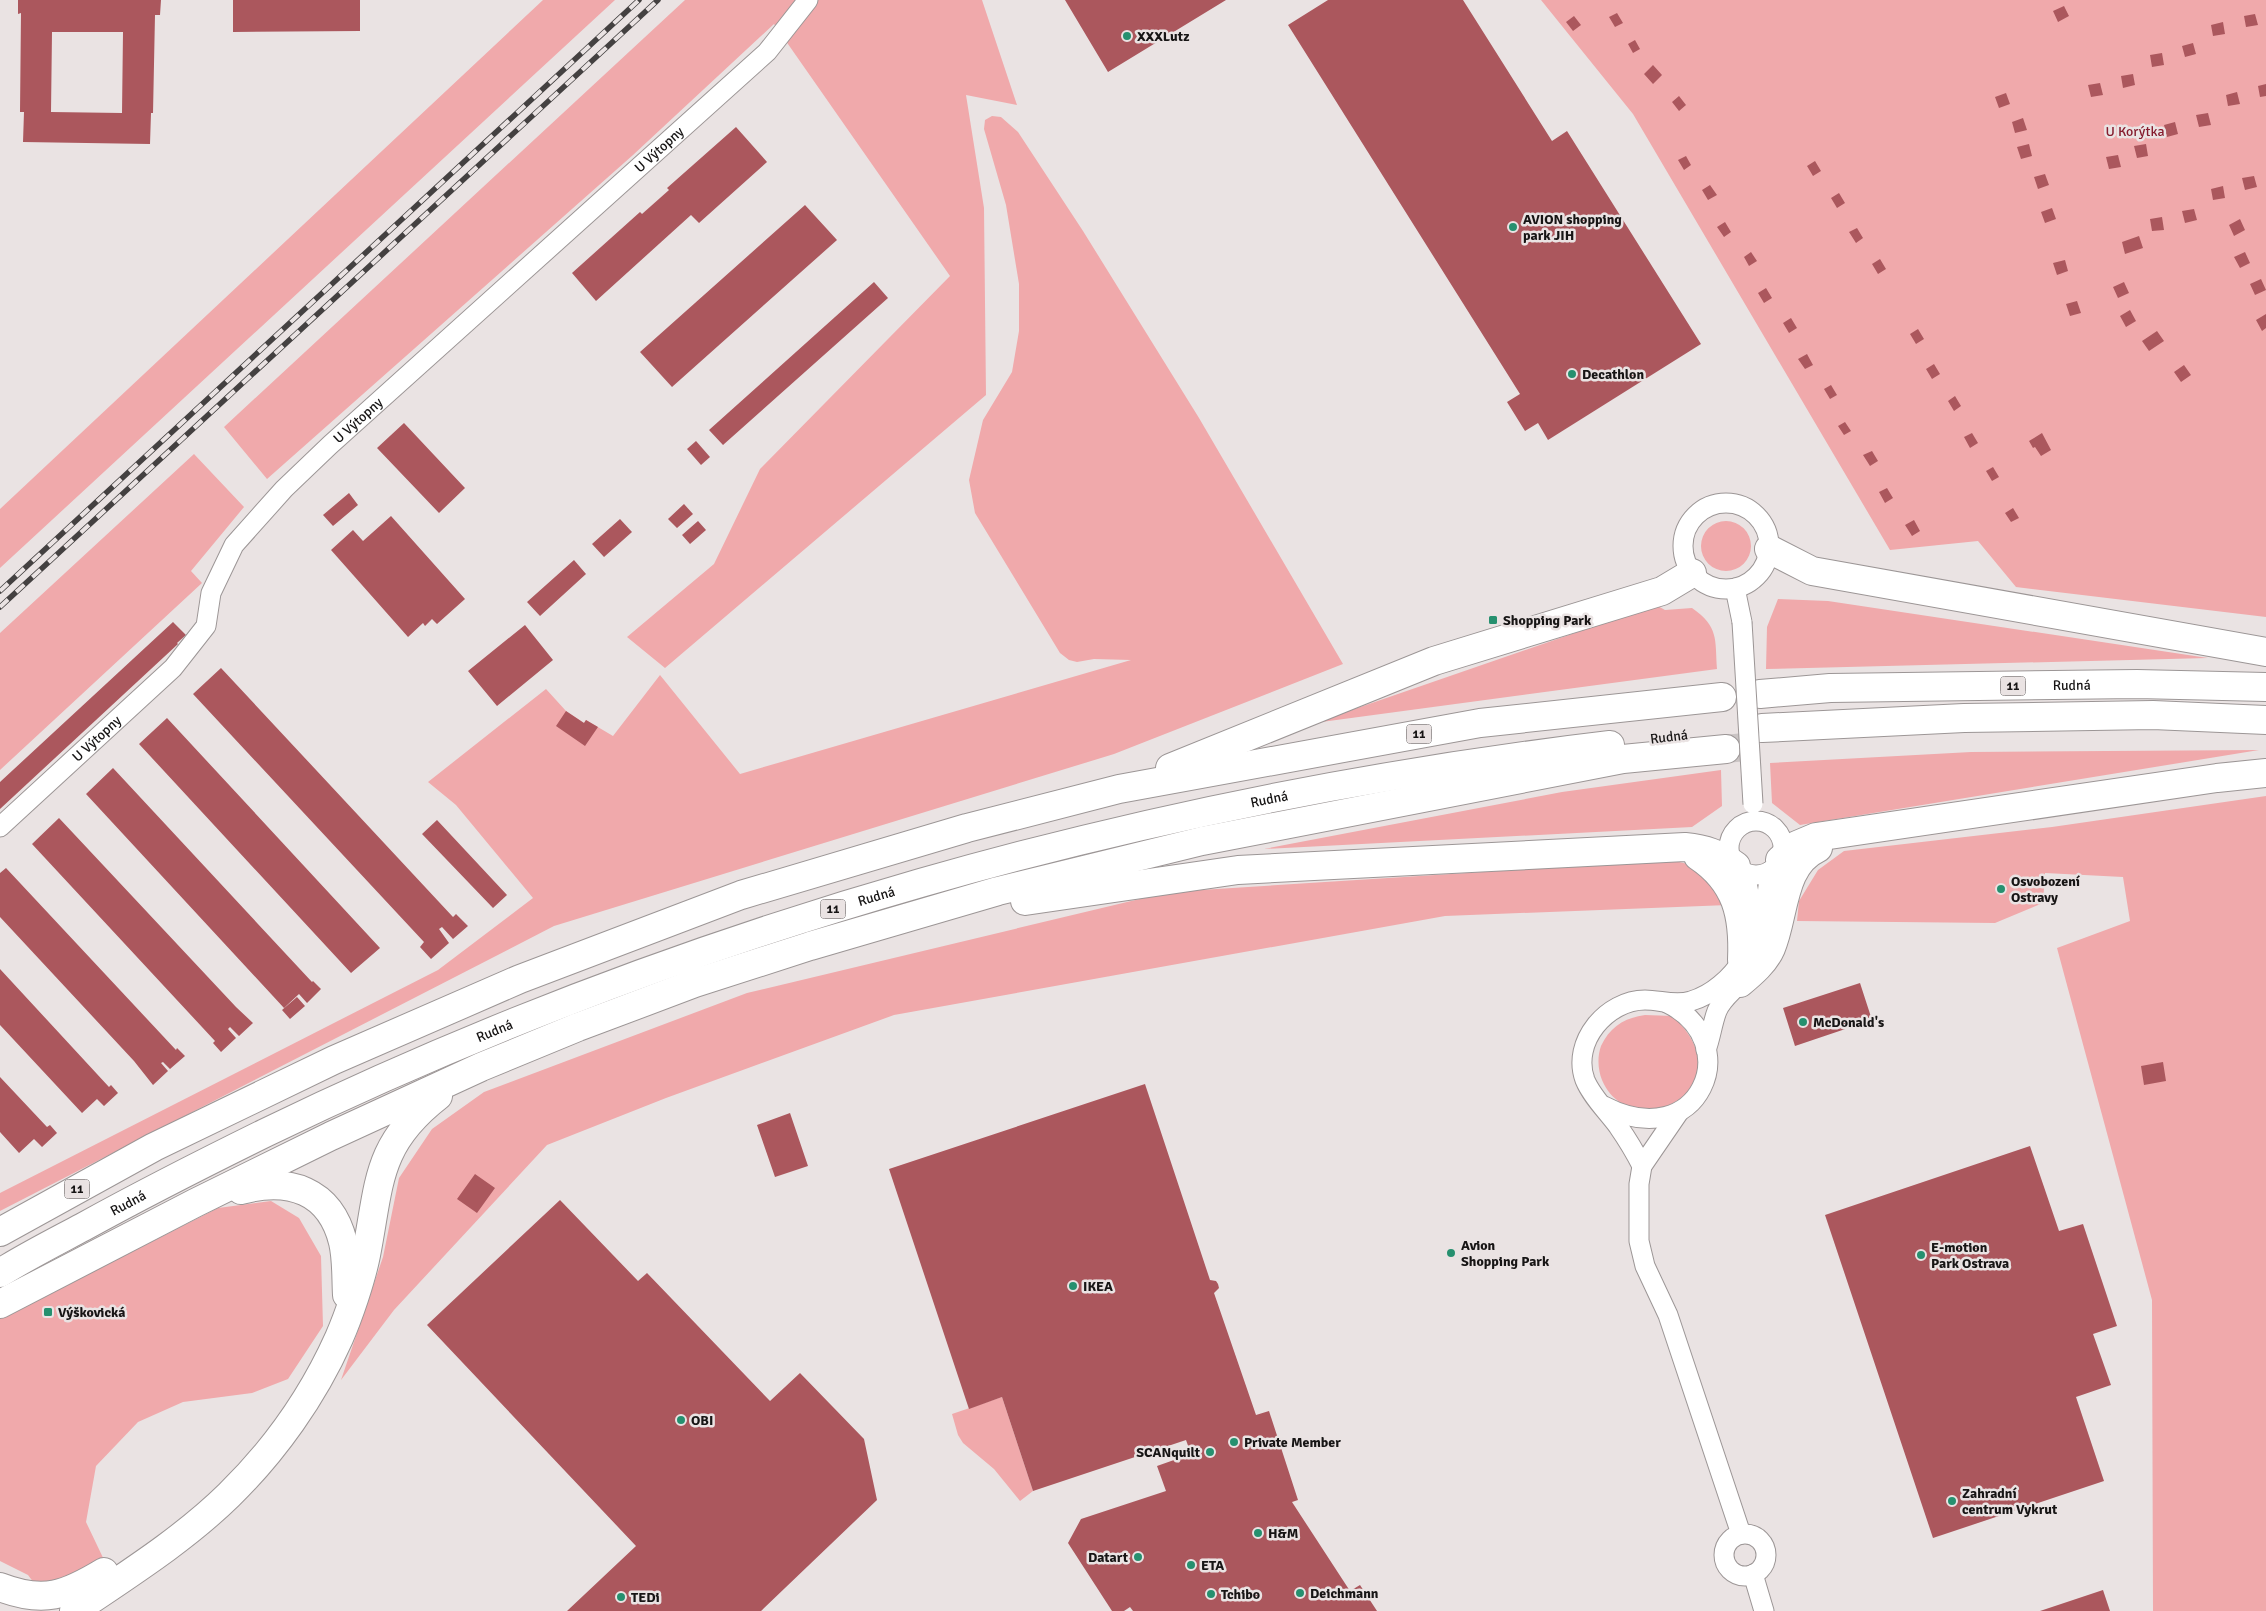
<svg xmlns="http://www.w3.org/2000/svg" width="2266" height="1611" font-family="Signika,sans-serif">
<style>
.green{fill:#f0a9ab}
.building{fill:#ab575d;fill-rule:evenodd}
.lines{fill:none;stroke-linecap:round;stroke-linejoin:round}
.highway-tunnel{stroke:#cac4c4;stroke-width:28;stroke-dasharray:28 14;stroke-linecap:butt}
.minor-casing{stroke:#9c9696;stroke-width:21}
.highway-casing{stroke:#9c9696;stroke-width:30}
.minor{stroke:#fff;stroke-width:19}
.highway{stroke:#fff;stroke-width:28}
.rail-casing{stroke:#444141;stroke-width:5.5}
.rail{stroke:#eae3e3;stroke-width:4;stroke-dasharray:11;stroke-linecap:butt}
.minor-bridge-casing{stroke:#9c9696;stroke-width:21;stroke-linecap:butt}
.minor-bridge{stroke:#fff;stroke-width:19}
.poi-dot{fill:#26906f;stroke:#eae3e3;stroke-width:2}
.labels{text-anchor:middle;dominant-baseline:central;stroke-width:5;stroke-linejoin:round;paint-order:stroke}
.shield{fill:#eae3e3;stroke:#565353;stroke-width:1}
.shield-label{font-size:12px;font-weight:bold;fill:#171515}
.poi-label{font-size:14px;font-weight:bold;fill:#171515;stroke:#eae3e3;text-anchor:start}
.park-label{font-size:14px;fill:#861c2e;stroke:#eae3e3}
.street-label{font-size:14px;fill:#171515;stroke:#eae3e3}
</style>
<rect width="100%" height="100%" fill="#eae3e3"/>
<path class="green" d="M 543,0 L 615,0 L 0,568 L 0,509 Z
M 685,0 L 982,0 L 1017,105 L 966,95 L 984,208 L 986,395 L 665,668 L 627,637 L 714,564 L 760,469 L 950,276 L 774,24 L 633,155 L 267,479 L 224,427 Z
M 1541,0 L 2266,0 L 2266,617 L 2016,587 L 1978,541 L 1890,550 L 1633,114 Z
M 992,116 L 1001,117 L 1018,132 L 1083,231 L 1199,418 L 1343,664 L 1114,754 L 554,926 L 0,1211 L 0,1193 L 438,970 L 533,898 L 456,805 L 428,782 L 546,689 L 566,711 L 584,723 L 586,720 L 613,736 L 660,675 L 740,774 L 1131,660 L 1094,659 L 1077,662 L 1069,660 L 1060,653 L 975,513 L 969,480 L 983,420 L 1012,372 L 1019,331 L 1019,284 L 1006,205 L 984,129 L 985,120 Z
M 194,454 L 244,507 L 191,571 L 202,583 L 0,770 L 0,633 Z
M1701 546a25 25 0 1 1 50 0a25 25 0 1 1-50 0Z
M 1778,599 L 1828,601 L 2208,658 L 1766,669 L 1767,627 Z
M 1656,605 L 1665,610 L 1692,608 C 1719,627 1715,639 1717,669 L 1314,723 Z
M 2259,750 L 1800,825 L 1772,803 L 1770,763 L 1971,752 Z
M 1721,770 L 1722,806 L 1692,827 L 1264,849 L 1562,792 Z
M 2266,796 L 2266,1611 L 2153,1611 L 2152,1300 L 2057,948 L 2130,921 L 2123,877 L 2045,873 L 2043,903 L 1995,923 L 1797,921 L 1799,901 L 1818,870 L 1844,851 L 2052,827 Z
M 1671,860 L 1696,866 L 1728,905 L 1445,916 L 894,1015 L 666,1098 L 547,1145 L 394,1310 L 341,1380 L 383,1257 L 399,1178 L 432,1129 L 484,1092 L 747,993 L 1169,892 Z
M 1645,1015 L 1673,1016 C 1750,1090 1630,1147 1602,1080 C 1598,1070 1597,1057 1601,1046 C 1610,1027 1624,1018 1645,1015 Z
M 271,1201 L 299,1218 L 321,1256 L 323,1326 L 288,1379 L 252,1393 L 183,1402 L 138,1422 L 96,1466 L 86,1522 L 106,1564 L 37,1587 L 28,1575 L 0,1561 L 0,1319 L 218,1208 Z
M 1002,1397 L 1033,1491 L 1020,1501 L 994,1469 L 963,1443 L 958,1435 L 952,1414 Z"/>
<path class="building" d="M 18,0 L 161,0 L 160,15 L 155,15 L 153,113 L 151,113 L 150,144 L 23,142 L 24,112 L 20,112 L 21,13 L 18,14 ZM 52,32 L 123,32 L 122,113 L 51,112 Z
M 233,0 L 360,0 L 360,31 L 233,32 Z
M 1065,0 L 1226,0 L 1108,72 Z
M 1328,0 L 1463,0 L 1552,141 L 1567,131 L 1701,344 L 1548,440 L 1538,423 L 1525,431 L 1507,402 L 1520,394 L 1288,25 Z
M 2064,6 L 2069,16 L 2058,22 L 2053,11 Z
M 1617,13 L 1623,23 L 1615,27 L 1609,17 Z
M 2255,14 L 2258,25 L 2246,27 L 2244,16 Z
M 1574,16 L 1581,25 L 1573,31 L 1566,22 Z
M 2223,22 L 2225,34 L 2213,36 L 2211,25 Z
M 1635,40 L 1640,49 L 1633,53 L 1628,44 Z
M 2193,43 L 2196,54 L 2185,57 L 2182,46 Z
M 2162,53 L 2164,65 L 2152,67 L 2150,55 Z
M 1653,65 L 1662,75 L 1653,84 L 1644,74 Z
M 2133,74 L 2135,85 L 2123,88 L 2121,76 Z
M 2100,83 L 2103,95 L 2091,97 L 2088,85 Z
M 2266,84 L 2266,96 L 2260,97 L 2258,86 Z
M 2237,92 L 2240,104 L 2228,106 L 2226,95 Z
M 2006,93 L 2010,104 L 1999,108 L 1995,97 Z
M 1679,96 L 1686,105 L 1679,111 L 1672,102 Z
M 2208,113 L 2211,125 L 2199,127 L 2196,115 Z
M 2023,118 L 2027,130 L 2015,133 L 2012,122 Z
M 2175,122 L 2178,134 L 2167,137 L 2164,125 Z
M 736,127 L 767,162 L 699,223 L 691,215 L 596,301 L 572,273 L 640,212 L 642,214 L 669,190 L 667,188 Z
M 2029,144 L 2032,156 L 2021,159 L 2017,147 Z
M 2146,144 L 2148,156 L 2137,158 L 2134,146 Z
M 2118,155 L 2121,167 L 2109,169 L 2106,157 Z
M 1686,156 L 1691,165 L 1684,170 L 1678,160 Z
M 1815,161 L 1821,171 L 1813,176 L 1807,166 Z
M 2045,174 L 2049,185 L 2038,189 L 2034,177 Z
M 2254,176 L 2257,187 L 2245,190 L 2242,178 Z
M 1710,185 L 1717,195 L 1708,200 L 1702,190 Z
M 2223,186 L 2225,198 L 2213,200 L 2211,189 Z
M 1839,193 L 1845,203 L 1837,208 L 1831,198 Z
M 805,205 L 837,240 L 672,387 L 640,352 Z
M 2052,208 L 2056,219 L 2045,223 L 2041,212 Z
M 2194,209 L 2197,220 L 2185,223 L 2182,211 Z
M 2162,217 L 2164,230 L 2152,231 L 2150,219 Z
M 2240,219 L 2245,230 L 2234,236 L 2229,225 Z
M 1725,222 L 1731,232 L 1724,237 L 1717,227 Z
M 1857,228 L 1863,238 L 1856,243 L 1849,232 Z
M 2139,236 L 2143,248 L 2125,254 L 2122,242 Z
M 1751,252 L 1757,261 L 1749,266 L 1744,257 Z
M 2245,252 L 2250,263 L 2240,268 L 2234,257 Z
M 1880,259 L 1886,269 L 1878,274 L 1872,264 Z
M 2065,260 L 2068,271 L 2057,275 L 2053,263 Z
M 2261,279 L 2266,290 L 2255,295 L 2250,284 Z
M 874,282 L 888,298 L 723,445 L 709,430 Z
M 2124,282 L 2129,293 L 2118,298 L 2113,287 Z
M 1766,288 L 1772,298 L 1764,303 L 1758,293 Z
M 2077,301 L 2081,313 L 2070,316 L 2066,304 Z
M 2130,310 L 2136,321 L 2126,327 L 2120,316 Z
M 2266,314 L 2266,328 L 2262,331 L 2256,320 Z
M 1791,318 L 1797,328 L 1789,333 L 1783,323 Z
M 1918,329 L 1924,339 L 1916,344 L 1910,334 Z
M 2157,331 L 2164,341 L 2149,351 L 2142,341 Z
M 1807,354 L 1813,365 L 1805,369 L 1798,359 Z
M 1934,364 L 1940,374 L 1932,379 L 1926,369 Z
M 2184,365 L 2191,375 L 2181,382 L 2174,372 Z
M 1831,385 L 1837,395 L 1830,399 L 1824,389 Z
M 1955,396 L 1961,406 L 1954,411 L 1948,401 Z
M 1845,422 L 1851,431 L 1844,435 L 1838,426 Z
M 404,423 L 465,488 L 439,513 L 377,448 Z
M 1972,433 L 1978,443 L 1970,448 L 1964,437 Z
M 2042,433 L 2051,450 L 2041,456 L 2035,447 L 2033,448 L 2029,441 Z
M 696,441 L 710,457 L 701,465 L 687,449 Z
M 1872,451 L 1878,461 L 1870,466 L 1863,455 Z
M 1993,467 L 1999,477 L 1992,481 L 1986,471 Z
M 1887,488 L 1893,498 L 1885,503 L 1879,492 Z
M 349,493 L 358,505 L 333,526 L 323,515 Z
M 684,504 L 693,514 L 677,528 L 668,519 Z
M 2013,508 L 2019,518 L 2011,522 L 2005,513 Z
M 391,516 L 465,599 L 437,624 L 432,619 L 425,626 L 423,623 L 408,637 L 331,550 L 353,530 L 363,541 Z
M 620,519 L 632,532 L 604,557 L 592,544 Z
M 1914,520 L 1920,531 L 1912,536 L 1905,525 Z
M 698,521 L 706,530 L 690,544 L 682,535 Z
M 574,560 L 586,574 L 540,616 L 527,602 Z
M 173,622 L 186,635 L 177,643 L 178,644 L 0,809 L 0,782 Z
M 525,625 L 553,660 L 497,706 L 468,671 Z
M 221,668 L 453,917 L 456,914 L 468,926 L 453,939 L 442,927 L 439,929 L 449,943 L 431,959 L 420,947 L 424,942 L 193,694 Z
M 566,711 L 584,723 L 586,720 L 598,727 L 585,746 L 556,726 Z
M 167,718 L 380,948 L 351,973 L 139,744 Z
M 113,768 L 312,982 L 313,981 L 321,989 L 307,1003 L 299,994 L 284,1008 L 86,794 Z
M 59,818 L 236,1007 L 253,1023 L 239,1036 L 230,1027 L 228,1029 L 236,1038 L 221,1052 L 213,1043 L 215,1041 L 32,844 Z
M 437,820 L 507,895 L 493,908 L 422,834 Z
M 6,868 L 176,1050 L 177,1048 L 185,1056 L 170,1069 L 163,1062 L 161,1063 L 168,1071 L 153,1085 L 134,1061 L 0,917 L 0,873 Z
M 0,969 L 109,1087 L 111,1085 L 118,1093 L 104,1106 L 97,1099 L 82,1113 L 0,1025 Z
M 1860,983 L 1872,1020 L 1795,1046 L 1783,1008 Z
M 297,997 L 305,1006 L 290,1019 L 282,1010 Z
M 2163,1062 L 2166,1081 L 2144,1085 L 2141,1066 Z
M 0,1077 L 47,1127 L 50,1125 L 57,1133 L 42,1147 L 34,1139 L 19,1153 L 0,1132 Z
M 1145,1084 L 1210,1280 L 1216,1281 L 1218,1284 L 1219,1288 L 1214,1293 L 1256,1415 L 1269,1411 L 1298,1500 L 1292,1502 L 1350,1591 L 1360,1585 L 1377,1611 L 1133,1611 L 1130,1607 L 1124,1611 L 1112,1611 L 1068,1543 L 1081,1519 L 1166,1491 L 1157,1466 L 1191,1454 L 1186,1440 L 1033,1491 L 1002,1397 L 969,1409 L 889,1169 Z
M 790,1113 L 808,1166 L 775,1177 L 757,1125 Z
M 2030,1146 L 2059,1231 L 2083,1224 L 2117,1326 L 2093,1334 L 2111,1385 L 2076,1397 L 2104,1481 L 1933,1538 L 1825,1215 Z
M 475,1174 L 495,1188 L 477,1213 L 457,1199 Z
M 560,1200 L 638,1281 L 647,1273 L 770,1401 L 800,1373 L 864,1439 L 877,1500 L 761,1611 L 567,1611 L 636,1546 L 427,1325 Z
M 2103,1590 L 2110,1611 L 2040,1611 Z"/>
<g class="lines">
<path class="highway-tunnel" d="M 1726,749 L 1763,745"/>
<defs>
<g id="minor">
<circle cx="1726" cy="546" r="43"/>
<path d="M 1735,588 L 1742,622"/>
<circle cx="1756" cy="848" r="27"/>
<path id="s1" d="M 0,827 L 173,668 L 206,626 L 211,593 L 234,545 L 284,489 L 330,445 L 767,52 L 808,0"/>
<path d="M 1745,873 L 1752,908 L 1751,933"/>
<path d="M 1761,942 L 1770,871"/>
<path d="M 1706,1050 C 1711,1037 1712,1024 1717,1011 C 1722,998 1735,990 1742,980"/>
<path d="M 1604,1106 C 1700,1156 1747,1042 1667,1003"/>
<path d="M 1679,1112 L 1642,1166 L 1639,1184 L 1639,1241 L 1645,1266 L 1668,1315 L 1741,1534"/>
<path d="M 1642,1166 C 1635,1152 1627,1139 1618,1126 C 1607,1111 1592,1097 1585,1080 C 1571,1042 1607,1000 1645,1000 C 1660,1000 1676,1006 1691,1001 C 1712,995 1731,978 1743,959"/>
<circle cx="1745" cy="1555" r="21"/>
<path d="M 1753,1574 L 1764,1611"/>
</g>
<g id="highway">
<path d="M 1769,549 L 1812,571 L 2266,652"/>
<path id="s2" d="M 1760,694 L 1830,688 L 2137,684 L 2266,687"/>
<path d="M 1762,728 L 1964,718 L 2153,715 L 2266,720"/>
<path d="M 1170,768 L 1434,661 L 1662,591 L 1692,573"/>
<path d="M 1698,856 C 1737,882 1744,916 1742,960"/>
<path d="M 1780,860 L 1797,845 L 1816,837 L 2217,778 L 2266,773"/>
<path d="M 1025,901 L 1238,870 L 1685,847 C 1705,849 1720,854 1736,866"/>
<path d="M 1740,983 C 1752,973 1765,962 1771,948 C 1785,915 1781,865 1818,848"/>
<path d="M 241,1190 C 289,1177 330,1190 343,1242 C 347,1259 346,1277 347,1295"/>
<path d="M 0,1232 L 154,1147 L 334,1060 L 520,979 L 741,895 L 967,828 L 1119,789 L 1480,723 L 1722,697"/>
<path id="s3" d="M 0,1273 C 27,1256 55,1242 83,1227 C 143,1194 204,1163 265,1133 C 687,928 1145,800 1610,745"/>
<path d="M 0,1304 L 195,1203 L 331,1136 L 481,1067 L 578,1027 L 695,983 L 810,946 L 998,891 L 1202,841 L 1623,759 L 1726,749"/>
<path d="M 0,1587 C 44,1604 66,1595 104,1572"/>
<path d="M 74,1611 C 127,1575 183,1540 229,1495 C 274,1451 313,1396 339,1338 C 349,1315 361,1280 366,1255 C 380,1184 375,1145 438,1096"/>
</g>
</defs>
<use href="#minor" class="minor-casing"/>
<use href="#highway" class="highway-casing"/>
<use href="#minor" class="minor"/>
<use href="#highway" class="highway"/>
<defs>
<path id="rail" d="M 0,591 L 639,0
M 0,607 L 658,0"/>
</defs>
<use href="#rail" class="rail-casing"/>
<use href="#rail" class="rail"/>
<defs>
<path id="minor-bridge" d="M 1742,622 L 1753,804"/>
</defs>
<use href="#minor-bridge" class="minor-bridge-casing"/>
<use href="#minor-bridge" class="minor-bridge"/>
</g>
<g class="poi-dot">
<circle cx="1127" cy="36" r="5"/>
<circle cx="1513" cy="227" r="5"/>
<circle cx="1572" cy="374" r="5"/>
<rect x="1488" y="615" width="10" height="10" rx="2.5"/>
<circle cx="2001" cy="889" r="5"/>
<circle cx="1803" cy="1022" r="5"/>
<circle cx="1451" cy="1253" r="5"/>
<circle cx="1921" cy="1255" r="5"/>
<circle cx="1073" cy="1286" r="5"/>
<rect x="43" y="1307" width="10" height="10" rx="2.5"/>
<circle cx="681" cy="1420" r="5"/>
<circle cx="1234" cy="1442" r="5"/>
<circle cx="1210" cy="1452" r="5"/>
<circle cx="1952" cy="1501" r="5"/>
<circle cx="1258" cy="1533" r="5"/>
<circle cx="1138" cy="1557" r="5"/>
<circle cx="1191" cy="1565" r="5"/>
<circle cx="1300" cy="1593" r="5"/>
<circle cx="1211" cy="1594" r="5"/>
<circle cx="621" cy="1597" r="5"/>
</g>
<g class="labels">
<g class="shield">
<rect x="2000.5" y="676.5" width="25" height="19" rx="4"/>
<rect x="1406.5" y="724.5" width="25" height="19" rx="4"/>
<rect x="820.5" y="899.5" width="25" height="19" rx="4"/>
<rect x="64.5" y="1179.5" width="25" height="19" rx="4"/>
</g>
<g class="shield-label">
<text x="2013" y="686">11</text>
<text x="1419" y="734">11</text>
<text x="833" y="909">11</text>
<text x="77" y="1189">11</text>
</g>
<g class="poi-label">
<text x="1137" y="36">XXXLutz</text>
<text x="1523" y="219">AVION shopping<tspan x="1523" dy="16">park JIH</tspan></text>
<text x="1582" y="374">Decathlon</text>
<text x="1503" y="620">Shopping Park</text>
<text x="2011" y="881">Osvobození<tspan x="2011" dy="16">Ostravy</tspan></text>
<text x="1813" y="1022">McDonald's</text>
<text x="1461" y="1245">Avion<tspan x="1461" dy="16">Shopping Park</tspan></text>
<text x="1931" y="1247">E-motion<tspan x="1931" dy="16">Park Ostrava</tspan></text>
<text x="1083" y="1286">IKEA</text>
<text x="58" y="1312">Výškovická</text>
<text x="691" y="1420">OBI</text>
<text x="1244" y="1442">Private Member</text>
<text x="1200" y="1452" text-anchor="end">SCANquilt</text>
<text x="1962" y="1493">Zahradní<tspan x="1962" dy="16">centrum Vykrut</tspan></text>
<text x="1268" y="1533">H&amp;M</text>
<text x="1128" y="1557" text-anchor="end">Datart</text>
<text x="1201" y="1565">ETA</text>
<text x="1310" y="1593">Deichmann</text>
<text x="1221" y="1594">Tchibo</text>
<text x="631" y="1597">TEDi</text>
</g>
<g class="park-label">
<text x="2135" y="131">U Korýtka</text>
</g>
<g class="street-label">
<text stroke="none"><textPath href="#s1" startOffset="956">U Výtopny</textPath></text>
<text stroke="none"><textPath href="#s1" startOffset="551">U Výtopny</textPath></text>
<text stroke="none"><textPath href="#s2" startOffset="312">Rudná</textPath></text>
<text transform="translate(1669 737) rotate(-7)">Rudná</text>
<text stroke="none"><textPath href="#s1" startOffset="131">U Výtopny</textPath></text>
<text stroke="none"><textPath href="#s3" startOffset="1361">Rudná</textPath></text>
<text stroke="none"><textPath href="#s3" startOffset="956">Rudná</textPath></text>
<text stroke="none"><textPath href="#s3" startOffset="551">Rudná</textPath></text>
<text stroke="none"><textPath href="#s3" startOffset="146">Rudná</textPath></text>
</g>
</g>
</svg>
